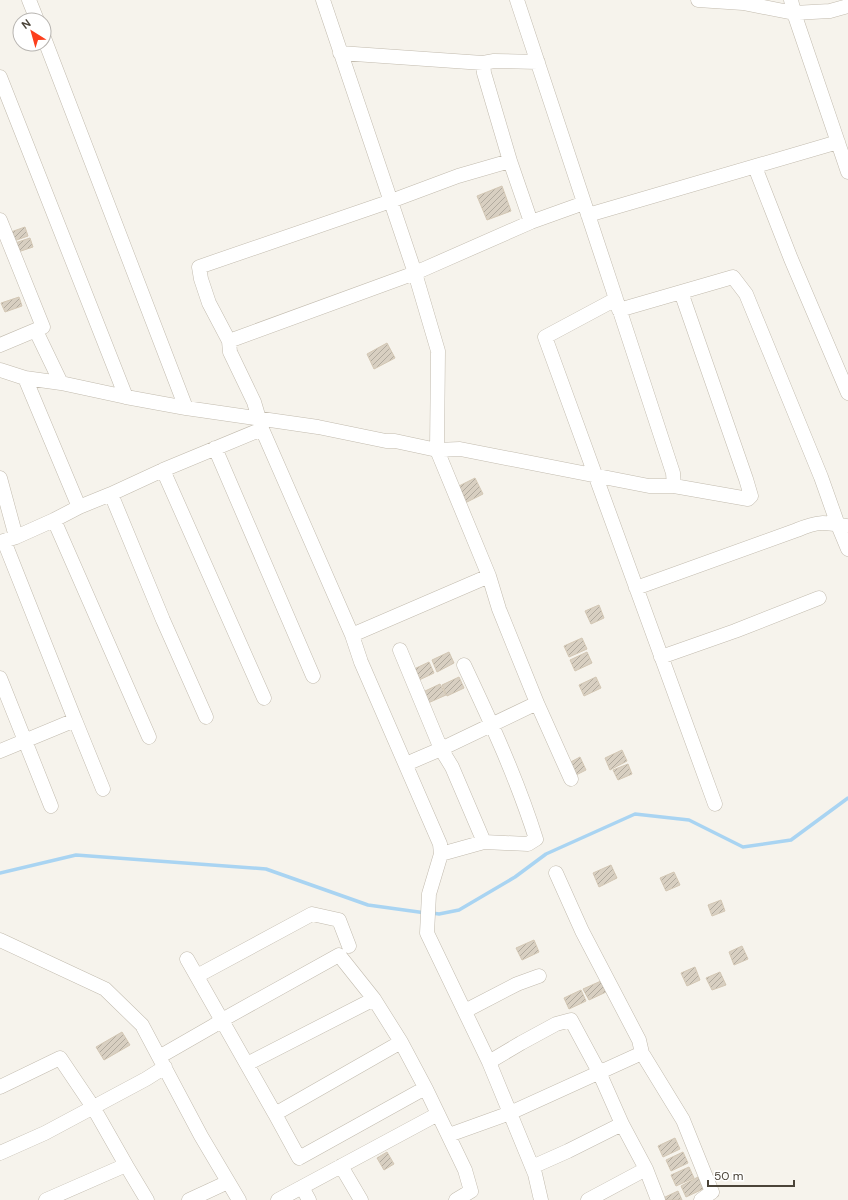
<svg xmlns="http://www.w3.org/2000/svg" width="848" height="1200" font-family="'DM Sans',sans-serif">
<style>
.lines{fill:none;stroke-linecap:round;stroke-linejoin:round}
.stream{stroke:#a9d4f2;stroke-width:3.5}
.building{fill:url(#building-hatch);stroke:#d3c7b4}
.minor-casing{stroke:#c2bbae;stroke-width:15}
.minor{stroke:#fff;stroke-width:14}
</style>
<defs>
<pattern id="building-hatch" width="6" height="6" patternUnits="userSpaceOnUse"><rect width="6" height="6" fill="#d8cfc1"/><path d="M-1 1l2-2M0 6l6-6M5 7l2-2" fill="none" stroke="#b1aa9e"/></pattern>
</defs>
<rect width="100%" height="100%" fill="#f6f3ec"/>
<g class="lines">
<path class="stream" d="M 0,873 L 76,855 L 266,869 L 368,905 L 426,913
M 432,913 L 439,914 L 459,910 L 515,877 L 546,854 L 635,814 L 689,820 L 743,847 L 791,840 L 848,798"/>
</g>
<path class="building" d="M 502,186 L 511,211 L 487,220 L 477,196 Z
M 25,227 L 28,236 L 11,242 L 8,233 Z
M 30,238 L 33,247 L 15,253 L 12,244 Z
M 19,297 L 22,306 L 5,312 L 1,303 Z
M 387,343 L 395,358 L 374,369 L 367,354 Z
M 475,478 L 483,494 L 465,503 L 457,487 Z
M 599,605 L 604,618 L 591,624 L 585,611 Z
M 582,638 L 587,649 L 569,657 L 564,646 Z
M 449,652 L 454,663 L 437,672 L 432,660 Z
M 587,652 L 592,663 L 575,671 L 570,660 Z
M 429,662 L 434,673 L 417,681 L 412,670 Z
M 459,677 L 464,688 L 447,696 L 442,685 Z
M 596,677 L 601,688 L 584,696 L 579,685 Z
M 440,684 L 446,695 L 428,703 L 423,692 Z
M 622,750 L 627,761 L 610,770 L 605,758 Z
M 580,757 L 586,770 L 572,777 L 567,764 Z
M 628,764 L 632,774 L 618,780 L 613,770 Z
M 611,865 L 617,878 L 599,887 L 593,873 Z
M 674,872 L 680,885 L 666,891 L 660,878 Z
M 721,900 L 725,911 L 712,916 L 708,905 Z
M 534,940 L 539,952 L 522,960 L 516,948 Z
M 742,946 L 748,959 L 734,965 L 729,952 Z
M 695,967 L 700,980 L 687,986 L 681,973 Z
M 720,972 L 726,985 L 712,990 L 706,978 Z
M 601,981 L 606,992 L 589,1000 L 583,989 Z
M 581,990 L 586,1001 L 569,1009 L 564,998 Z
M 122,1032 L 130,1045 L 104,1060 L 96,1047 Z
M 675,1138 L 680,1149 L 663,1157 L 658,1146 Z
M 387,1152 L 394,1164 L 384,1170 L 377,1158 Z
M 683,1152 L 688,1163 L 671,1171 L 666,1160 Z
M 689,1167 L 694,1178 L 676,1186 L 671,1175 Z
M 698,1177 L 703,1189 L 686,1197 L 681,1186 Z
M 678,1191 L 682,1200 L 661,1200 L 661,1199 Z"/>
<g class="lines">
<defs>
<path id="minor" d="M 29,0 L 37,20
M 323,0 L 415,273 L 438,351 L 437,450 L 489,576 L 499,609 L 537,703 L 571,779
M 517,0 L 616,299 L 545,337 L 715,804
M 698,0 L 743,3 L 794,13 L 830,11 L 848,6
M 791,0 L 794,13 L 848,172
M 44,38 L 186,408
M 340,53 L 483,63 L 494,61 L 538,62
M 483,63 L 484,73 L 510,161 L 531,222
M 0,77 L 126,397
M 510,161 L 458,176 L 391,201 L 199,267 L 201,279 L 209,303 L 229,341 L 230,352 L 254,402 L 262,429 L 352,635 L 361,662 L 440,844 L 441,854 L 429,894 L 427,933 L 489,1062 L 535,1174 L 541,1200
M 755,167 L 791,259 L 848,393
M 588,215 L 838,142
M 0,220 L 43,327 L 0,345
M 617,302 L 673,473 L 674,486
M 619,310 L 733,277 L 746,294 L 821,477 L 838,525 L 848,549
M 36,331 L 61,383
M 229,341 L 415,273 L 531,222 L 584,203
M 0,370 L 25,378 L 61,383 L 126,397 L 186,408 L 318,427 L 386,441 L 395,441 L 437,450 L 460,449 L 649,486 L 674,486 L 748,499 L 751,496 L 746,479 L 681,292
M 25,378 L 79,507
M 215,448 L 313,676
M 163,470 L 264,698
M 0,478 L 16,537
M 111,494 L 163,620 L 206,717
M 54,520 L 149,737
M 4,541 L 75,720
M 0,542 L 16,537 L 54,520 L 79,507 L 111,494 L 163,470 L 262,429
M 636,588 L 797,530 C 818,521 824,522 846,526
M 352,635 L 489,576
M 400,650 L 441,749 L 537,703
M 661,657 L 735,631 L 819,598
M 0,678 L 51,806
M 0,751 L 75,720 L 103,789
M 406,764 L 441,749 L 452,767 L 484,842
M 441,854 L 484,842 L 528,844 L 536,839 C 517,779 491,722 464,665
M 556,873 L 582,931 L 639,1040 L 642,1053 L 683,1120 L 712,1192 L 701,1200
M 0,940 L 105,989 L 142,1025 L 201,1136 L 239,1200
M 187,959 L 275,1114 L 401,1042
M 197,976 L 312,914 L 339,920 L 349,946
M 465,1011 L 517,984 L 539,976
M 159,1057 L 213,1026 L 222,1020 L 339,955 L 374,999 L 401,1042 L 426,1089 L 465,1170 L 471,1191 L 456,1200
M 489,1062 L 521,1043 L 556,1024 L 571,1020 L 599,1072 L 622,1124 L 646,1169 L 658,1200
M 247,1064 L 374,999
M 0,1087 L 60,1058 L 93,1107 L 126,1165 L 46,1200
M 275,1114 L 299,1158 L 418,1092
M 449,1135 L 510,1113 L 642,1053
M 0,1153 L 45,1133 L 146,1079 L 165,1067
M 126,1165 L 147,1200
M 341,1166 L 361,1200
M 532,1167 L 568,1151 L 622,1124
M 302,1187 L 309,1200
M 189,1200 L 228,1182
M 278,1200 L 438,1114
M 588,1200 L 646,1169"/>
</defs>
<use href="#minor" class="minor-casing"/>
<use href="#minor" class="minor"/>
</g>
<g transform="translate(32 32) rotate(323)"><circle r="19" fill="#ffffff" stroke="#b7b4b0"/>
<path d="M0-3L7 15L0 10L-7 15Z" fill="#fc3f1d"/>
<text y="-6" font-size="11" font-weight="bold" text-anchor="middle" fill="#4b4439">N</text>
</g>
<path d="M708 1180v6h86v-6" fill="none" stroke="#4b4439" stroke-width="2"/>
<text x="714" y="1180" font-size="12" fill="#4b4439" stroke="#ffffff" stroke-width="3" paint-order="stroke">50 m</text>
</svg>
